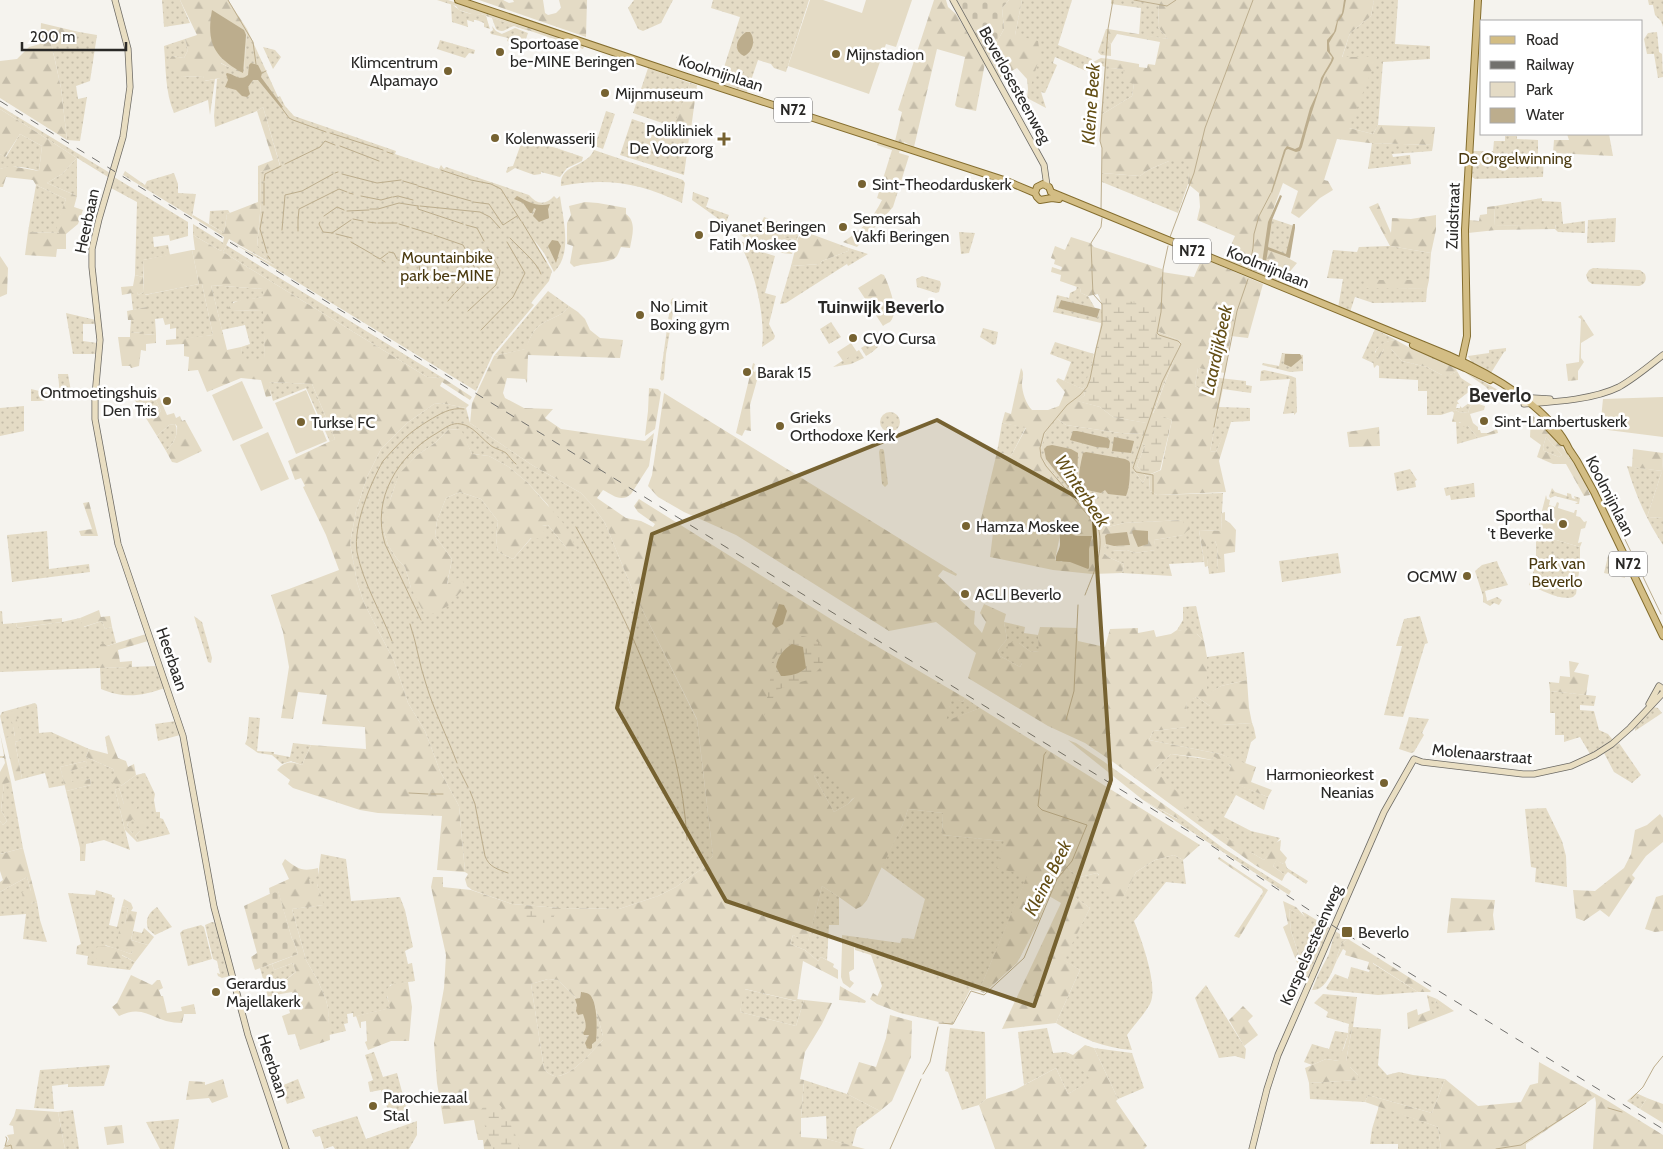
<svg xmlns="http://www.w3.org/2000/svg" width="1663" height="1149" font-family="Cabin,sans-serif">
<style>
.green{fill:url(#green-dots);fill-rule:evenodd}
.forest{fill:url(#forest-firs);fill-rule:evenodd}
.wetland{fill:url(#wetland-marsh)}
.cemetery{fill:url(#cemetery-stones)}
.pitch{fill:#e4dbc5}
.water{fill:#bcad8d}
.lines{fill:none;stroke-linecap:round;stroke-linejoin:round}
.stream{stroke:#bcad8d;stroke-width:1}
.secondary-casing{stroke:#6c6a65;stroke-width:7}
.primary-casing{stroke:#846d2e;stroke-width:8}
.secondary{stroke:#e9dec2;stroke-width:5.5}
.primary{stroke:#d3bd84;stroke-width:6}
.rail{stroke:#72716e;stroke-width:1;stroke-dasharray:9 9;stroke-linecap:butt}
.marked{fill:#766231;fill-opacity:0.2;stroke:#766231;stroke-width:4;stroke-linejoin:round}
.poi-dot{fill:#766231;stroke:#fff;stroke-width:2}
.labels{text-anchor:middle;dominant-baseline:central;stroke-width:5;stroke-linejoin:round;paint-order:stroke}
.shield{fill:#fff;stroke:#6a6968;stroke-width:1}
.shield-label{font-size:15px;font-weight:bold;fill:#2a2927}
.poi-label{font-size:16px;fill:#2a2927;stroke:#fff;text-anchor:start}
.street-label{font-size:16px;fill:#2a2927;stroke:#fff}
.park-label{font-size:16px;fill:#4a390f;stroke:#fff}
.water-label{font-size:18px;font-style:italic;fill:#634e15;stroke:#fff}
.neighbourhood-label{font-size:18px;font-weight:bold;fill:#2a2927;stroke:#fff}
.quarter-label{font-size:19px;font-weight:bold;fill:#2a2927;stroke:#fff}
</style>
<defs>
<pattern id="green-dots" width="8" height="8" patternUnits="userSpaceOnUse" patternTransform="scale(1.25)"><rect width="8" height="8" fill="#e4dbc5"/><path d="M2 2h.1M6 6h.1" fill="none" stroke="#c4bca9" stroke-width="1.8" stroke-linecap="round"/></pattern>
<pattern id="forest-firs" width="22" height="20" patternUnits="userSpaceOnUse" patternTransform="scale(1.25)"><rect width="22" height="20" fill="#e4dbc5"/><path d="M5 1l3.5 6h-7zM16 11l3.5 6h-7z" fill="#c4bca9"/></pattern>
<pattern id="wetland-marsh" width="20" height="14" patternUnits="userSpaceOnUse" patternTransform="scale(1.25)"><rect width="20" height="14" fill="#e4dbc5"/><path d="M1 5h8M5 5V1M11 12h8M15 12V8" fill="none" stroke="#c4bca9"/></pattern>
<pattern id="cemetery-stones" width="16" height="16" patternUnits="userSpaceOnUse" patternTransform="scale(1.25)"><rect width="16" height="16" fill="#e4dbc5"/><path d="M2 7V4a2 2 0 0 1 4 0v3zM10 15v-3a2 2 0 0 1 4 0v3z" fill="#c4bca9"/></pattern>
</defs>
<rect width="100%" height="100%" fill="#f5f3ee"/>
<path class="green" d="M 162,0 L 180,0 L 190,23 L 164,27 Z
M 634,0 L 673,0 L 661,23 L 643,31 L 638,29 L 628,8 Z
M 713,0 L 809,0 L 786,72 L 774,68 L 771,64 L 758,60 L 747,92 L 719,83 L 740,17 L 711,8 Z
M 1022,0 L 1072,0 L 1058,45 L 1092,59 L 1086,71 L 1055,57 L 1053,63 L 1057,65 L 1045,93 L 1041,92 L 1046,108 L 1027,98 L 1028,89 L 1030,89 L 1015,35 Z
M 1111,0 L 1134,0 L 1159,5 L 1158,27 L 1168,39 L 1139,35 L 1141,8 L 1111,4 Z
M 1374,0 L 1398,0 L 1395,44 L 1430,46 L 1430,59 L 1383,62 L 1378,125 L 1373,134 L 1349,128 L 1342,58 L 1350,33 L 1371,16 Z
M 1648,0 L 1663,0 L 1663,27 L 1661,21 L 1655,15 L 1653,5 L 1649,5 Z
M 451,4 C 454,5 456,8 458,9 C 463,13 475,15 481,14 L 529,30 L 529,31 L 514,26 C 506,28 504,34 496,29 L 492,18 L 486,16 L 490,29 L 484,27 L 484,23 C 479,21 478,20 474,20 L 474,22 L 467,20 L 468,27 L 452,22 Z
M 492,26 L 496,31 L 502,34 L 515,28 L 528,33 L 523,47 L 507,41 L 508,38 L 491,34 L 490,32 L 493,30 Z
M 247,29 L 278,97 L 280,96 L 285,106 L 294,116 L 396,151 L 395,154 L 439,169 L 441,165 L 444,169 L 446,167 L 529,195 C 537,205 546,205 554,196 L 557,199 L 560,196 C 563,219 573,254 554,272 L 544,253 L 534,240 L 552,271 L 549,281 L 531,303 L 534,305 L 493,354 L 476,391 L 228,240 L 274,265 L 267,260 L 257,247 L 261,203 L 260,172 L 280,165 L 263,107 L 257,111 L 215,127 L 214,116 L 217,79 L 220,78 L 220,63 L 244,74 Z
M 1106,29 L 1108,29 L 1108,40 L 1111,44 L 1111,56 L 1101,55 L 1098,52 Z
M 79,32 L 97,35 L 90,81 L 76,86 L 78,99 L 87,97 L 80,141 L 67,140 L 61,88 L 50,37 Z
M 1657,32 L 1659,52 L 1662,54 L 1663,77 L 1658,78 L 1654,54 L 1647,54 L 1644,39 L 1648,33 Z
M 185,39 L 188,50 L 184,58 L 172,56 L 182,77 L 203,76 L 205,81 L 215,79 L 210,115 L 208,100 L 174,113 C 165,92 166,68 164,46 Z
M 440,40 L 475,50 L 474,54 L 469,53 L 465,58 L 437,49 Z
M 263,47 L 275,50 L 281,57 L 273,69 Z
M 1101,58 L 1110,59 L 1110,68 L 1124,69 L 1134,84 L 1132,96 L 1101,115 L 1105,67 L 1093,62 Z
M 648,68 L 690,83 L 674,127 L 633,113 Z
M 0,106 L 110,173 L 108,177 L 77,158 L 77,196 L 47,183 L 62,174 L 77,158 L 0,109 Z
M 606,111 L 615,114 L 603,149 L 595,146 Z
M 632,119 L 689,138 L 684,175 L 620,155 Z
M 20,134 L 42,146 L 39,171 C 26,167 14,165 0,169 L 0,154 L 6,157 Z
M 1505,136 L 1517,136 L 1517,139 L 1538,140 L 1538,154 L 1544,155 L 1543,177 L 1475,179 L 1472,177 L 1472,151 L 1493,151 L 1494,141 L 1505,141 Z
M 532,140 L 583,157 L 582,161 L 567,168 L 560,177 L 541,172 L 541,174 L 534,175 L 515,168 L 507,173 L 506,172 L 508,167 L 513,166 L 522,141 L 531,144 Z
M 1372,143 L 1433,145 L 1432,151 L 1392,154 L 1393,157 L 1410,155 L 1411,164 L 1368,169 Z
M 594,150 L 683,180 L 685,183 L 682,203 C 641,183 606,177 561,186 C 559,164 586,168 594,150 Z
M 1169,161 L 1190,161 L 1188,184 L 1178,213 L 1102,182 L 1102,173 L 1140,176 L 1148,170 Z
M 125,171 L 145,185 L 147,181 L 174,173 L 178,184 L 178,193 L 196,194 L 192,217 L 123,175 Z
M 114,177 L 188,222 L 188,236 L 170,241 L 169,235 L 153,237 L 154,247 L 168,245 L 170,255 L 143,260 L 143,277 L 135,275 L 137,202 L 111,188 Z
M 36,185 L 66,199 L 57,226 L 59,233 L 28,232 Z
M 693,192 L 709,198 L 706,207 L 729,215 L 726,222 L 757,233 L 764,217 L 800,230 L 797,239 L 785,238 L 783,232 L 760,235 L 758,238 L 754,240 L 744,231 L 738,231 L 737,232 L 692,200 Z
M 1542,198 L 1542,201 L 1561,202 L 1563,224 L 1585,221 L 1585,233 L 1558,232 L 1555,229 L 1556,225 L 1494,226 L 1495,206 Z
M 228,210 L 230,213 L 227,214 L 224,233 L 209,224 L 210,211 Z
M 1270,218 L 1294,226 L 1290,259 L 1268,247 Z
M 1616,218 L 1615,242 L 1587,243 L 1588,220 Z
M 193,224 L 225,244 L 221,251 L 193,235 Z
M 959,232 L 975,233 L 969,253 L 961,254 Z
M 738,239 L 755,250 L 775,256 L 765,293 L 776,296 L 769,324 L 775,336 L 774,339 L 762,347 C 766,318 754,264 737,240 Z
M 226,245 L 443,378 L 427,377 L 223,252 Z
M 1390,246 L 1431,253 L 1429,280 L 1366,280 L 1366,287 L 1427,289 L 1426,302 L 1373,303 L 1355,297 L 1350,312 L 1338,308 L 1343,279 L 1327,278 L 1333,250 L 1357,252 L 1359,247 Z
M 849,248 L 868,254 L 848,266 L 847,264 L 786,303 L 780,304 L 791,266 L 820,264 L 822,261 L 848,251 Z
M 1593,268 L 1640,270 L 1645,274 C 1647,280 1645,284 1639,286 L 1592,284 L 1588,281 L 1586,275 L 1589,270 Z
M 922,276 L 940,281 L 941,284 L 939,292 L 936,293 L 917,287 L 916,279 Z
M 199,284 L 202,284 L 213,335 L 176,340 L 176,328 L 170,329 L 170,324 L 165,325 L 163,318 L 155,319 L 156,334 L 143,335 L 143,332 L 130,333 L 131,320 L 136,319 L 136,323 L 147,307 L 133,310 L 131,293 L 137,291 L 138,295 L 144,292 L 145,295 Z
M 211,285 L 263,289 L 263,297 L 233,302 L 232,311 L 264,310 L 265,359 L 242,359 L 241,347 L 250,344 L 245,325 L 222,330 Z
M 1077,286 L 1080,288 L 1081,293 L 1088,296 L 1095,308 L 1061,300 L 1059,308 L 1097,318 L 1100,309 L 1103,310 L 1101,323 L 1053,312 L 1057,295 L 1069,298 L 1070,293 L 1076,290 Z
M 548,291 L 569,306 C 560,319 548,317 537,328 C 531,333 529,342 526,349 L 494,356 Z
M 673,298 L 675,301 L 666,354 L 664,379 L 662,381 L 660,379 L 671,300 Z
M 66,313 L 96,320 L 96,324 L 83,324 L 83,341 L 97,343 L 97,354 L 73,354 Z
M 831,322 L 841,337 L 829,344 L 820,329 Z
M 983,328 L 998,332 L 996,344 L 993,345 L 980,337 Z
M 1375,329 L 1396,340 C 1388,341 1380,343 1375,352 L 1379,358 L 1384,349 L 1391,349 L 1402,361 L 1427,367 L 1442,375 L 1450,375 L 1457,371 L 1461,378 L 1475,387 L 1457,401 L 1459,404 L 1457,404 L 1456,408 L 1460,408 L 1460,406 L 1462,408 L 1476,398 L 1473,401 L 1474,403 L 1483,402 L 1475,403 L 1470,407 L 1468,413 L 1459,412 L 1456,410 L 1441,415 L 1427,415 L 1427,391 L 1418,391 L 1418,380 L 1379,378 L 1379,366 L 1377,365 L 1374,368 L 1373,363 L 1362,358 Z
M 884,334 L 885,336 C 882,344 874,352 866,356 L 861,348 Z
M 1055,342 L 1094,354 L 1088,379 L 1083,389 L 1064,381 L 1071,362 L 1050,354 Z
M 1506,348 L 1506,351 L 1504,352 L 1491,373 L 1472,363 L 1468,356 L 1489,353 L 1489,350 Z
M 859,350 L 864,358 L 851,364 L 833,367 Z
M 1282,353 L 1303,355 L 1303,371 L 1290,372 L 1262,365 L 1263,363 L 1279,366 Z
M 1198,368 L 1219,372 L 1219,378 L 1246,381 L 1246,385 L 1252,386 L 1251,393 L 1223,389 L 1223,388 L 1214,397 L 1195,386 Z
M 1264,370 L 1291,376 L 1296,378 L 1297,412 L 1294,415 L 1294,413 L 1283,414 L 1290,379 L 1260,381 L 1261,371 Z
M 1466,372 L 1507,395 L 1506,397 L 1497,400 L 1486,387 L 1466,373 Z
M 58,374 L 68,374 L 72,397 C 58,396 46,402 31,401 L 31,389 L 60,396 Z
M 268,382 L 312,384 L 335,439 L 330,442 L 306,388 L 273,401 Z
M 148,387 L 153,394 L 161,411 L 157,415 L 137,395 Z
M 441,403 L 466,408 L 470,423 L 532,465 L 581,493 L 593,506 L 605,523 L 633,591 L 697,720 L 713,856 L 700,870 L 676,887 L 658,896 L 619,909 L 559,908 L 512,904 L 472,890 L 467,886 L 465,879 L 468,874 L 465,872 L 459,806 L 440,771 L 425,731 L 408,703 L 394,661 L 364,603 L 357,582 L 350,543 L 356,511 L 367,477 L 381,449 L 407,423 L 434,404 ZM 460,429 L 472,454 L 489,456 L 509,467 L 528,483 L 548,505 L 568,550 L 548,525 L 542,526 L 513,559 L 498,552 L 496,538 L 498,521 L 481,499 L 460,492 L 446,498 L 437,521 L 435,536 L 452,559 L 447,585 L 411,588 L 405,567 L 397,559 L 388,545 L 384,532 L 391,497 L 399,475 L 416,456 L 435,443 L 448,430 Z
M 24,406 L 24,431 L 0,436 L 0,408 Z
M 1219,407 L 1250,408 L 1250,421 L 1231,422 L 1226,438 L 1222,438 L 1216,452 L 1210,451 Z
M880 422a10 10 0 1 1 20 0a10 10 0 1 1-20 0Z
M 1056,418 L 1066,425 L 1120,433 L 1144,434 L 1133,469 L 1143,483 L 1146,476 L 1149,475 L 1150,491 L 1157,495 L 1223,493 L 1221,531 L 1199,530 L 1204,562 L 1169,564 L 1172,576 L 1122,573 L 1124,564 L 1108,557 L 1104,553 L 1104,547 L 1111,536 L 1128,545 L 1111,551 L 1127,550 L 1135,553 L 1155,550 L 1154,540 L 1183,535 L 1183,520 L 1124,523 L 1108,527 L 1093,521 L 1063,486 L 1041,457 L 1041,449 L 1045,433 Z
M 1456,421 L 1468,426 L 1478,438 L 1457,444 Z
M 1002,423 L 1026,427 L 1011,456 L 997,452 Z
M 175,424 C 180,434 173,444 166,451 L 157,436 L 169,425 Z
M 1546,437 L 1562,455 L 1559,457 L 1544,451 L 1543,447 Z
M 880,449 L 883,449 L 884,451 L 888,484 L 885,487 L 882,484 L 879,452 Z
M 1627,466 L 1662,471 L 1647,517 L 1663,518 L 1663,545 C 1647,521 1635,494 1627,466 Z
M 1410,469 L 1417,480 L 1415,481 L 1416,487 L 1397,491 L 1394,473 Z
M 1474,483 L 1475,497 L 1451,500 L 1450,495 L 1446,496 L 1444,488 Z
M 1552,488 L 1555,492 L 1567,496 L 1567,493 L 1571,494 L 1572,498 L 1575,499 L 1574,496 L 1580,498 L 1579,504 L 1575,504 L 1578,502 L 1555,496 L 1550,498 L 1549,496 Z
M 47,531 L 49,569 L 89,564 L 90,572 L 12,582 L 7,535 Z
M 1536,534 L 1580,547 L 1580,565 L 1576,594 L 1573,597 C 1560,601 1542,590 1529,585 L 1536,564 Z
M 1205,541 L 1215,541 L 1217,546 L 1218,573 L 1209,574 Z
M 1338,553 L 1341,573 L 1282,582 L 1279,561 Z
M 1608,556 L 1618,558 L 1625,574 L 1625,578 L 1604,573 Z
M 1497,561 C 1499,568 1504,576 1508,585 L 1485,591 L 1487,601 L 1497,597 L 1502,600 L 1499,605 L 1494,603 L 1490,606 L 1483,602 L 1483,596 L 1475,571 L 1482,565 Z
M 1196,606 L 1204,641 L 1197,634 L 1177,630 L 1183,620 L 1183,607 Z
M 0,611 L 2,611 L 3,624 L 16,623 L 17,628 L 62,622 L 80,618 L 84,627 L 102,621 L 105,629 L 112,627 L 116,643 L 107,646 L 100,668 L 157,666 L 165,688 C 142,696 124,699 101,689 L 100,668 L 0,672 Z
M 194,616 L 202,622 L 212,658 L 211,663 L 208,662 Z
M 1420,616 L 1428,643 L 1425,644 L 1403,717 L 1384,715 L 1402,646 L 1396,646 L 1404,619 Z
M 1004,622 L 1025,627 L 1024,633 L 1038,635 L 1040,651 L 1031,652 L 1019,643 L 1022,663 L 1020,667 L 1000,656 L 998,650 L 1007,639 Z
M 1244,652 L 1247,680 L 1221,686 L 1207,695 L 1207,657 Z
M 1550,691 L 1596,696 L 1594,706 L 1580,705 L 1580,710 L 1594,711 L 1599,730 L 1608,734 L 1613,740 L 1590,754 L 1580,737 L 1564,742 L 1564,735 L 1555,735 L 1555,713 L 1550,713 Z
M 952,697 L 963,702 L 965,698 L 980,708 L 945,722 Z
M 1197,697 L 1210,706 L 1221,725 L 1252,723 L 1254,728 L 1256,738 L 1251,742 L 1245,764 L 1220,754 L 1149,740 L 1153,731 L 1187,727 L 1186,701 Z
M 35,703 L 37,705 L 39,733 L 51,732 L 89,749 L 86,757 L 113,769 L 121,786 L 136,775 L 145,773 L 155,794 L 154,800 L 156,812 L 160,812 L 160,818 L 163,819 L 170,834 L 137,842 L 138,840 L 135,836 L 140,831 L 132,833 L 127,827 C 129,816 138,820 133,804 L 124,804 L 119,788 L 115,790 L 130,850 L 104,840 L 86,844 L 85,861 L 80,861 L 80,848 L 66,791 L 91,785 L 90,779 L 72,783 L 69,771 L 87,766 L 86,761 L 60,767 L 65,785 L 49,788 L 45,773 L 22,779 L 15,742 L 21,740 L 11,712 L 15,737 L 5,738 L 0,716 L 2,712 Z
M 1653,707 L 1658,708 L 1662,713 L 1635,731 L 1635,728 Z
M 249,717 L 260,718 L 257,751 L 274,752 L 274,754 L 290,757 L 293,743 L 311,745 L 302,765 L 291,761 L 282,764 L 272,755 L 258,753 L 245,744 L 247,739 Z
M 1409,717 L 1429,719 L 1422,733 L 1424,735 L 1414,752 L 1411,753 L 1399,749 Z
M 176,721 L 180,735 L 158,741 L 155,724 Z
M 1619,743 L 1641,775 L 1632,783 L 1614,772 L 1604,753 Z
M 1171,754 L 1212,760 L 1213,755 C 1227,760 1233,768 1240,781 L 1239,785 L 1268,797 L 1264,810 L 1236,795 L 1224,817 L 1251,831 L 1280,838 L 1264,860 L 1252,853 L 1246,852 L 1184,808 L 1154,770 Z
M 825,769 L 856,797 L 852,799 L 848,804 L 834,812 L 814,776 Z
M 11,782 L 23,848 L 0,854 L 0,821 L 3,825 L 7,821 L 1,810 L 4,783 Z
M 1143,800 L 1177,819 L 1180,816 L 1223,848 L 1291,891 L 1289,895 Z
M 1546,808 L 1562,841 L 1566,856 L 1567,887 L 1535,882 L 1536,868 L 1531,867 L 1525,809 Z
M 908,809 L 943,813 L 942,835 L 1004,841 L 1028,875 L 979,991 L 970,990 L 952,1025 L 900,1013 L 900,1011 L 877,997 L 882,986 L 871,955 L 855,950 L 854,945 L 842,945 L 842,935 L 900,943 L 902,938 L 914,939 L 925,899 L 881,867 L 903,824 Z
M 321,854 L 346,859 L 351,901 L 400,897 L 405,910 L 413,947 L 405,951 L 408,964 L 412,963 L 415,981 L 390,985 L 387,997 L 391,1008 L 353,1017 L 353,1013 L 347,1014 L 348,1023 L 344,1024 L 346,1031 L 329,1035 L 328,1008 L 326,1000 L 318,981 L 306,960 L 292,909 L 323,905 L 317,884 L 310,884 L 308,878 L 318,875 Z
M 1174,855 L 1183,860 L 1186,884 L 1166,882 L 1134,921 C 1141,938 1159,987 1150,1004 C 1144,1015 1134,1025 1127,1035 L 1132,1050 C 1104,1048 1080,1038 1056,1023 L 1080,970 L 1063,960 L 1090,908 L 1054,883 L 1066,868 L 1080,877 L 1097,873 L 1120,903 L 1136,872 L 1155,860 Z
M 1276,860 L 1283,864 L 1285,862 L 1287,868 L 1308,881 L 1306,884 L 1288,872 L 1285,875 L 1273,866 Z
M 27,877 L 31,891 L 31,904 L 37,902 L 40,920 L 47,942 L 23,939 L 26,914 L 0,916 L 0,892 Z
M 822,886 L 839,897 L 839,925 L 829,925 L 827,960 L 821,957 L 818,961 L 805,950 L 790,944 L 793,935 L 808,941 Z
M 96,890 L 112,895 L 112,897 L 115,898 L 109,925 L 117,927 L 122,906 L 128,908 L 125,925 L 121,924 L 133,951 L 131,954 L 105,945 L 120,963 L 121,955 L 135,962 L 130,970 L 88,965 L 87,964 L 88,956 L 76,954 L 77,946 L 81,944 L 68,893 L 95,895 Z
M 157,907 L 172,927 L 155,935 L 148,929 C 145,920 148,913 157,907 Z
M 1289,909 L 1305,917 L 1302,912 L 1305,913 L 1330,928 L 1307,980 L 1291,931 Z
M 212,922 L 216,923 L 230,976 L 222,978 L 218,976 L 217,973 L 220,974 L 217,961 L 213,959 L 205,925 Z
M 201,925 L 204,927 L 212,959 L 188,966 L 180,933 L 183,930 Z
M 144,928 L 154,937 L 148,945 L 131,940 L 133,931 L 142,933 Z
M 1335,931 L 1348,939 L 1342,943 L 1336,959 L 1337,960 C 1332,971 1326,991 1312,990 L 1318,975 L 1329,954 Z
M 293,963 L 296,972 C 287,977 283,985 273,989 L 275,995 L 268,997 L 260,968 L 272,964 L 274,970 Z
M 1372,963 L 1418,992 L 1378,995 L 1328,990 L 1326,988 L 1335,974 L 1348,979 L 1351,967 L 1369,972 Z
M 548,979 L 558,980 L 576,998 L 593,999 L 603,1036 L 603,1040 C 592,1051 574,1074 558,1076 C 552,1077 548,1073 544,1069 L 531,984 Z
M 1206,985 L 1244,1046 L 1246,1049 L 1245,1059 L 1235,1056 L 1219,1058 L 1195,998 Z
M 744,989 L 796,1001 L 797,999 L 804,1000 L 796,1026 L 740,1012 Z
M 1323,994 L 1357,997 L 1353,1027 L 1381,1029 L 1378,1065 L 1387,1075 L 1399,1072 L 1413,1075 L 1445,1079 L 1432,1113 L 1368,1095 L 1365,1102 L 1310,1099 L 1309,1083 L 1358,1080 L 1358,1075 L 1350,1067 L 1346,1061 L 1352,1028 L 1350,1028 L 1339,1061 L 1326,1059 L 1312,1065 L 1304,1062 L 1312,1044 L 1329,1049 L 1335,1031 L 1348,1033 L 1349,1024 L 1326,1017 L 1328,1012 L 1314,1003 Z
M 1427,995 L 1437,999 L 1435,1002 L 1447,1009 L 1433,1016 L 1430,1010 Z
M 950,1028 L 985,1032 L 986,1099 L 979,1105 L 962,1110 L 948,1072 L 945,1071 Z
M 1047,1028 L 1053,1053 L 1066,1052 L 1092,1080 L 1068,1094 L 1056,1068 L 1024,1085 L 1018,1032 Z
M 1094,1048 L 1132,1053 L 1144,1088 L 1118,1099 Z
M 374,1052 L 383,1077 L 397,1073 L 408,1114 L 391,1119 L 381,1090 L 370,1092 L 368,1082 L 373,1080 L 365,1055 Z
M 109,1065 L 110,1066 L 104,1086 L 68,1087 L 68,1084 L 52,1086 L 54,1109 L 34,1108 L 40,1070 Z
M 298,1079 L 305,1098 L 287,1104 L 281,1086 Z
M 804,1080 L 847,1094 L 880,1111 L 857,1128 L 852,1146 L 827,1139 L 826,1116 L 801,1118 Z
M 1636,1093 L 1647,1098 L 1640,1109 L 1627,1101 Z
M 1379,1106 L 1438,1127 L 1441,1149 L 1398,1149 L 1398,1144 L 1370,1144 L 1372,1129 Z
M 73,1110 L 79,1149 L 65,1149 L 58,1112 Z
M 357,1116 L 366,1139 L 417,1121 L 417,1135 L 409,1149 L 335,1149 L 333,1146 L 324,1149 L 320,1136 L 315,1137 L 312,1130 Z
M 179,1119 L 174,1149 L 160,1149 L 146,1122 Z"/>
<path class="forest" d="M 180,0 L 228,0 L 247,29 L 244,75 L 221,63 L 220,78 L 204,81 L 203,76 L 182,77 L 170,68 L 169,60 L 172,56 L 184,58 L 188,50 L 185,39 L 197,35 Z
M 437,0 L 448,0 L 585,45 L 583,49 L 481,14 L 475,15 L 459,10 L 456,6 Z
M 479,0 L 503,0 L 509,3 L 514,2 L 513,0 L 543,0 L 545,13 L 548,15 L 556,13 L 561,8 L 559,0 L 587,0 L 586,37 Z
M 934,0 L 946,0 L 948,7 L 956,14 L 985,63 L 976,111 L 957,107 L 955,105 L 965,57 L 937,49 L 914,147 L 904,142 L 904,144 L 895,141 L 902,112 L 898,110 Z
M 1009,0 L 1022,0 L 1015,35 L 1038,41 L 1040,55 L 1030,89 L 1028,89 L 1027,79 L 1017,68 L 999,78 L 988,58 L 1004,29 L 1002,8 Z
M 1134,0 L 1374,0 L 1371,16 L 1350,33 L 1342,57 L 1377,57 L 1349,128 L 1373,134 L 1378,125 L 1435,127 L 1433,145 L 1369,143 L 1337,139 L 1324,180 L 1328,181 L 1333,190 L 1320,198 L 1299,218 L 1291,213 L 1298,191 L 1283,183 L 1270,218 L 1268,247 L 1297,263 L 1287,275 L 1279,281 L 1224,261 L 1235,236 L 1197,220 L 1200,207 L 1199,193 L 1188,184 L 1189,161 L 1169,161 L 1148,170 L 1140,176 L 1102,173 L 1102,148 L 1100,141 L 1101,115 L 1132,96 L 1134,84 L 1122,81 L 1124,69 L 1110,68 L 1110,59 L 1139,64 L 1139,67 L 1147,68 L 1148,64 L 1155,65 L 1160,42 L 1117,34 L 1111,44 L 1108,40 L 1108,29 L 1168,39 L 1158,27 L 1159,5 Z
M 41,23 L 79,32 L 50,38 L 61,88 L 67,140 L 0,98 L 0,61 L 17,59 L 29,47 L 40,44 Z
M 690,83 L 697,85 L 691,129 L 675,123 Z
M 263,107 L 280,166 L 260,172 L 261,203 L 257,246 L 267,260 L 278,267 L 229,239 L 223,252 L 427,377 L 443,378 L 472,397 L 470,400 L 442,382 L 440,386 L 469,405 L 466,408 L 441,403 L 434,404 L 407,423 L 381,449 L 367,477 L 356,511 L 350,543 L 357,582 L 364,603 L 394,661 L 408,703 L 425,731 L 440,771 L 459,806 L 465,872 L 437,870 L 442,816 L 378,813 L 360,810 L 293,788 L 288,784 L 290,780 L 277,770 C 285,761 291,761 302,765 L 311,745 L 366,749 L 365,727 L 322,724 L 327,695 L 298,692 L 293,719 L 281,718 L 289,667 L 283,632 L 271,595 L 289,589 L 339,570 L 326,535 L 303,487 L 305,486 L 301,478 L 295,480 L 288,461 L 335,439 L 312,384 L 269,382 L 271,396 L 266,397 L 261,380 L 241,378 L 207,392 L 198,370 L 188,371 L 189,357 L 184,356 L 184,344 L 166,345 L 166,340 L 213,335 L 202,284 L 199,284 L 192,250 L 195,250 L 193,235 L 221,251 L 224,244 L 223,243 L 224,237 L 192,217 L 193,215 L 224,233 L 227,214 L 258,202 L 258,166 L 273,160 L 257,111 ZM 211,285 L 263,289 L 263,297 C 252,299 232,298 228,309 L 232,311 L 263,310 L 265,359 L 243,359 L 241,347 L 227,350 Z
M 0,109 L 77,158 L 62,174 L 47,183 L 77,196 L 74,207 L 83,210 L 78,224 L 66,234 L 66,249 L 57,249 L 56,257 L 25,255 L 28,232 L 59,233 L 56,226 L 66,199 L 36,185 L 33,180 L 6,177 L 3,187 L 0,187 L 0,169 L 10,166 L 39,171 L 42,146 L 20,134 L 5,157 L 0,154 Z
M 1567,134 L 1609,134 L 1613,156 L 1553,153 L 1554,140 L 1569,140 Z
M 878,142 L 900,149 L 899,153 L 909,156 L 893,207 L 857,247 L 843,242 C 860,231 873,219 882,200 L 877,198 L 892,150 L 877,145 Z
M 585,202 L 598,203 L 626,208 L 626,214 C 637,222 632,236 630,248 L 621,247 C 619,251 618,256 615,258 C 610,263 583,263 574,267 L 570,263 L 573,246 L 567,244 L 567,223 L 571,215 L 569,206 Z
M 1378,203 L 1391,233 L 1392,218 L 1411,219 L 1436,215 L 1436,230 L 1431,253 L 1390,246 L 1369,207 Z
M 1495,206 L 1494,226 L 1556,224 L 1555,229 L 1496,230 L 1468,233 L 1469,220 L 1479,221 L 1480,215 L 1487,214 L 1487,207 Z
M 774,228 L 783,232 L 785,238 L 797,239 L 792,254 C 772,253 753,245 737,232 L 740,230 L 753,239 L 756,239 L 762,233 Z
M 803,231 L 849,248 L 848,251 L 822,261 L 820,264 L 791,266 L 798,238 Z
M 1071,237 L 1090,243 L 1094,247 L 1162,269 L 1162,272 L 1194,277 L 1202,258 L 1263,284 L 1248,338 L 1231,336 L 1225,373 L 1198,368 L 1195,386 L 1214,397 L 1216,387 L 1223,388 L 1210,451 L 1216,452 L 1222,437 L 1226,438 L 1219,461 L 1226,492 L 1157,495 L 1150,491 L 1149,475 L 1161,470 L 1172,420 L 1153,414 L 1181,341 L 1156,331 L 1156,317 L 1098,294 L 1088,296 L 1081,293 L 1080,288 L 1060,281 L 1061,275 L 1051,272 L 1052,267 L 1061,270 L 1062,267 L 1054,264 L 1055,260 L 1051,258 L 1055,246 L 1065,250 Z
M 0,256 L 8,268 L 7,294 L 0,297 Z
M 881,274 L 884,275 C 889,286 900,312 890,322 C 888,323 885,324 883,326 L 858,288 Z
M 135,275 L 143,277 L 144,292 L 138,295 L 137,292 L 122,295 L 121,287 L 133,286 Z
M 1366,280 L 1429,280 L 1427,289 L 1366,288 Z
M 569,306 L 578,312 L 585,319 L 590,330 L 600,338 L 623,340 L 620,358 L 528,355 L 527,383 L 525,379 L 507,378 L 503,393 L 505,398 L 524,408 L 553,409 L 545,418 L 561,429 L 645,441 L 654,433 L 649,466 L 631,494 C 621,503 613,495 603,490 L 597,498 L 626,518 L 641,521 L 653,527 L 655,524 L 638,512 L 634,506 L 639,499 L 834,621 L 965,698 L 963,702 L 952,698 L 946,721 L 980,708 L 1200,845 L 1183,860 L 1174,855 L 1155,860 L 1136,872 L 1120,904 L 1095,885 L 1099,875 L 1097,873 L 1080,877 L 1066,868 L 1055,883 L 1090,908 L 1064,960 L 1080,970 L 1056,1023 L 1002,1029 L 1061,903 L 1049,896 L 1036,927 L 1017,963 L 984,993 L 979,991 L 1027,876 L 997,868 L 1004,841 L 942,835 L 943,813 L 908,809 L 903,824 L 875,881 L 867,900 L 862,906 L 856,909 L 839,897 L 822,886 L 808,942 L 793,935 L 790,944 L 805,950 L 818,961 L 821,957 L 834,964 L 833,967 L 838,970 L 838,979 L 803,961 L 797,1001 L 745,989 L 740,1012 L 796,1026 L 804,1000 L 832,1003 L 822,1024 L 805,1052 L 800,1079 L 804,1080 L 801,1118 L 801,1137 L 827,1139 L 865,1149 L 484,1149 L 483,1140 L 478,1140 L 474,1120 L 444,1124 L 437,1083 L 434,1043 L 444,988 L 446,955 L 431,887 L 433,877 L 443,877 L 443,887 L 471,890 L 512,904 L 559,908 L 619,909 L 658,896 L 676,887 L 700,870 L 713,856 L 697,719 L 633,591 L 605,523 L 593,506 L 581,493 L 532,465 L 470,423 L 472,403 L 494,356 L 525,349 C 529,342 531,333 537,328 C 548,317 560,319 569,306 ZM 825,770 L 855,797 L 848,804 L 834,812 L 814,776 ZM 548,979 L 558,980 L 576,998 L 580,998 L 581,992 L 589,994 L 593,999 L 603,1036 L 603,1040 C 592,1051 574,1074 558,1076 C 552,1077 548,1073 544,1069 L 531,984 Z
M 147,307 L 150,320 L 136,323 L 136,320 L 128,320 L 127,311 Z
M 1581,315 L 1594,335 L 1581,343 L 1581,358 L 1584,362 L 1578,371 L 1578,380 L 1568,381 L 1566,364 L 1579,362 L 1581,319 L 1578,317 Z
M 143,332 L 144,335 L 156,334 L 156,343 L 146,344 L 146,351 L 141,350 L 139,366 L 131,368 L 130,366 L 122,366 L 118,337 L 130,337 L 130,333 Z
M 1396,340 L 1410,348 L 1453,365 L 1457,371 L 1450,375 L 1442,375 L 1427,367 L 1402,361 L 1391,349 L 1384,349 L 1379,358 L 1375,356 C 1376,344 1386,341 1396,340 Z
M 753,363 L 755,364 L 753,371 L 755,372 L 758,365 L 761,366 L 750,405 L 751,431 L 745,430 L 742,436 L 736,433 Z
M 1021,368 C 1025,374 1022,377 1022,384 C 1022,392 1026,404 1032,410 L 1048,410 L 1059,406 L 1065,392 L 1056,381 L 1058,378 L 1083,389 L 1085,395 L 1078,401 L 1100,407 L 1113,417 L 1147,423 L 1144,434 L 1120,433 L 1066,425 L 1056,418 L 1045,433 L 1041,449 L 1041,457 L 1063,486 L 1093,521 L 1108,527 L 1124,523 L 1183,520 L 1184,524 L 1190,525 L 1190,529 L 1186,532 L 1184,535 L 1154,540 L 1156,550 L 1135,553 L 1127,550 L 1111,551 L 1111,547 L 1128,545 L 1111,536 L 1104,547 L 1104,553 L 1108,557 L 1124,564 L 1122,573 L 1092,574 L 1053,570 L 990,557 L 994,525 L 980,523 L 997,452 L 1011,456 L 1026,428 L 1002,423 L 1005,412 L 1011,414 ZM 1060,535 L 1078,537 L 1062,562 L 1055,560 Z
M 649,388 L 658,389 L 661,392 L 655,429 L 645,436 L 648,411 Z
M 157,392 L 167,415 L 174,413 L 176,418 L 180,416 L 182,421 L 185,420 L 202,451 L 177,463 L 172,462 L 166,451 C 173,444 178,436 177,426 L 175,424 L 169,425 L 157,436 L 133,397 L 137,395 L 157,415 L 161,411 L 153,394 Z
M 664,393 L 957,574 L 956,576 L 943,570 L 938,576 L 961,597 L 959,599 L 971,610 L 975,611 L 974,624 L 982,633 L 986,622 L 980,613 L 984,604 L 1006,614 L 1004,622 L 1007,639 L 998,650 L 1000,656 L 1020,667 L 1022,663 L 1007,652 L 1008,644 L 1014,641 L 1019,643 L 1031,652 L 1039,651 L 1038,635 L 1040,627 L 1077,628 L 1078,641 L 1105,647 L 1110,629 L 1138,628 L 1138,633 L 1154,630 L 1156,637 L 1171,634 L 1177,630 L 1185,631 L 1190,627 L 1204,641 L 1207,657 L 1207,694 L 1221,686 L 1247,680 L 1249,708 L 1252,723 L 1221,725 L 1212,720 L 1210,706 L 1197,697 L 1186,702 L 1187,712 L 1192,720 L 1187,727 L 1153,731 L 1149,740 L 1220,754 L 1256,767 L 1251,782 L 1272,790 L 1268,797 L 1238,785 L 1240,781 L 1228,775 L 1231,766 L 1213,756 L 1212,760 L 1198,757 L 1171,754 L 1154,770 L 1185,799 L 1185,808 L 1246,851 L 1252,853 L 1264,860 L 1275,843 L 1281,840 L 1280,850 L 1287,858 L 1284,864 L 1276,861 L 1273,866 L 1285,875 L 1282,881 L 1255,865 L 1204,829 L 1116,764 L 1085,743 L 1048,726 L 968,678 L 976,653 L 936,622 L 889,631 L 736,535 L 684,512 L 658,497 L 648,486 L 652,475 Z
M 1475,403 L 1485,406 L 1484,410 L 1470,414 L 1473,423 L 1478,427 L 1478,430 L 1480,430 L 1481,433 L 1488,433 L 1497,429 L 1498,433 L 1478,438 L 1468,426 L 1463,427 L 1460,422 L 1452,422 L 1454,413 L 1452,411 L 1456,410 L 1459,412 L 1468,413 L 1470,407 Z
M 1531,414 C 1556,437 1578,464 1590,495 L 1584,496 L 1566,464 L 1553,464 L 1537,457 L 1541,445 L 1530,437 ZM 1546,437 L 1562,455 L 1559,457 L 1544,451 L 1543,447 Z
M 1379,427 L 1380,446 L 1349,447 L 1347,432 Z
M 461,429 L 472,454 L 489,456 L 509,467 L 528,483 L 564,524 L 579,553 L 568,550 L 548,525 L 542,526 L 546,539 L 531,538 L 513,559 L 498,552 L 496,538 L 498,521 L 481,499 L 460,492 L 446,498 L 437,521 L 435,536 L 452,559 L 447,584 L 460,577 L 466,586 L 448,606 L 426,617 L 411,588 L 405,567 L 397,559 L 388,545 L 384,532 L 385,515 L 399,474 L 416,456 L 435,443 L 448,430 Z
M 1140,442 L 1145,445 L 1137,466 L 1146,476 L 1143,483 L 1133,469 Z
M 1633,449 L 1663,453 L 1662,471 L 1632,467 Z
M 89,502 L 98,536 L 81,536 L 79,531 L 92,529 L 83,503 Z
M 1225,512 L 1225,520 L 1230,523 L 1236,530 L 1235,552 L 1224,554 L 1225,572 L 1218,573 L 1217,546 L 1215,541 L 1206,542 L 1208,566 L 1205,567 L 1199,530 L 1221,531 L 1222,513 Z
M 99,610 L 101,617 L 110,616 L 112,627 L 105,629 L 102,621 L 83,627 L 80,618 Z
M 62,618 L 62,622 L 17,628 L 16,623 Z
M 146,634 L 148,641 L 118,650 L 120,662 L 132,661 L 132,667 L 100,668 L 100,645 L 103,643 L 107,646 Z
M 1569,661 L 1579,663 L 1574,672 L 1589,675 L 1586,695 L 1550,691 L 1549,682 L 1559,683 L 1560,676 L 1570,677 Z
M 15,710 L 21,740 L 15,742 L 22,779 L 15,781 L 5,738 L 15,736 L 10,712 Z
M 0,733 L 11,782 L 4,784 L 1,810 L 7,821 L 3,825 L 0,821 L 0,772 L 5,763 L 4,758 L 0,758 L 0,756 L 4,756 Z
M 109,735 L 118,758 L 126,761 L 128,767 L 134,764 L 136,775 L 121,786 L 108,781 L 111,776 L 115,775 L 113,769 L 86,757 L 89,749 L 108,754 L 105,737 Z
M 1068,740 L 1076,743 L 1103,761 L 1180,816 L 1178,819 L 1143,800 Z
M 86,761 L 88,766 L 70,771 L 72,782 L 90,779 L 91,785 L 66,791 L 60,767 Z
M 119,788 L 124,804 L 133,804 L 135,802 L 139,804 L 135,811 L 145,823 L 141,828 L 133,819 L 128,823 L 127,827 L 132,833 L 137,828 L 140,831 L 135,836 L 138,840 L 137,842 L 125,830 L 115,790 Z
M 1660,814 L 1663,818 L 1663,842 L 1646,856 L 1632,875 L 1635,878 L 1609,917 L 1600,910 L 1584,921 L 1576,918 L 1573,890 L 1595,891 L 1624,868 L 1631,854 L 1635,830 L 1647,825 Z
M 23,848 L 37,902 L 31,904 L 23,900 L 22,892 L 31,891 L 27,877 L 0,892 L 0,882 L 3,880 L 0,871 L 0,854 Z
M 1219,857 L 1268,890 L 1239,938 L 1234,936 L 1263,892 L 1262,889 L 1218,859 Z
M 285,859 C 298,869 302,872 318,868 L 318,876 L 309,879 L 310,884 L 317,884 L 324,905 L 292,909 L 306,960 L 318,981 L 326,1000 L 328,1008 L 330,1040 L 300,1050 L 295,1034 L 288,1035 L 282,1016 L 290,1013 L 288,1006 L 296,1002 L 292,992 L 275,995 L 273,989 C 283,985 288,977 296,972 L 293,963 L 274,970 L 272,964 L 298,954 L 294,942 L 292,939 L 278,891 L 270,894 L 269,888 L 289,879 L 282,864 Z
M 1663,895 L 1663,931 L 1655,932 L 1645,929 L 1656,897 Z
M 1451,898 L 1495,900 L 1493,915 L 1495,930 L 1447,933 Z
M 124,899 L 131,903 L 133,908 L 131,911 L 137,912 L 131,940 L 148,945 L 135,962 L 122,955 L 120,963 L 97,959 L 94,956 L 96,948 C 106,942 121,951 131,954 L 133,951 L 117,945 L 120,924 L 125,924 L 128,908 L 122,906 Z
M 1283,901 L 1296,907 L 1306,918 L 1289,909 L 1291,931 L 1303,968 L 1299,968 L 1283,927 L 1288,924 Z
M 1348,939 L 1431,991 L 1430,992 L 1418,992 L 1373,963 L 1370,970 L 1367,969 L 1369,962 L 1345,955 L 1346,951 L 1343,949 L 1337,960 L 1336,959 L 1342,943 Z
M 131,975 L 152,985 L 157,980 L 160,980 L 163,988 L 159,990 L 161,996 L 163,996 L 167,1013 L 182,1011 L 181,1007 L 194,1004 L 196,1014 L 184,1014 L 182,1023 C 177,1023 171,1022 166,1021 C 147,1015 140,1006 119,1016 L 112,1007 L 117,1003 Z
M 408,982 L 412,1007 L 409,1041 L 391,1041 L 368,1050 L 365,1042 L 367,1041 L 366,1021 L 361,1022 L 361,1028 L 360,1028 L 356,1016 L 390,1008 L 386,991 C 390,982 399,983 408,982 Z
M 840,986 L 866,1001 L 865,1003 L 839,1000 Z
M 873,993 L 901,1011 L 900,1013 L 877,1004 L 870,999 Z
M 1437,999 L 1454,1011 L 1408,1029 L 1407,1013 L 1417,1009 L 1418,1015 L 1431,1010 L 1433,1015 L 1446,1009 L 1435,1002 Z
M 1243,1006 L 1253,1016 L 1248,1021 L 1258,1035 L 1244,1046 L 1229,1020 Z
M 890,1015 L 912,1021 L 911,1057 L 892,1101 L 880,1111 L 847,1094 L 859,1062 L 876,1067 L 886,1038 Z
M 1350,1027 L 1352,1028 L 1346,1061 L 1350,1061 L 1350,1067 L 1358,1075 L 1359,1080 L 1309,1083 L 1305,1068 L 1326,1059 L 1339,1061 L 1339,1056 L 1344,1048 Z
M 1085,1045 L 1094,1048 L 1118,1099 L 1116,1101 L 1147,1146 L 1144,1149 L 995,1149 L 979,1105 L 986,1099 L 1015,1090 L 1056,1068 L 1068,1094 L 1091,1080 L 1066,1052 L 1073,1055 Z
M 1539,1062 L 1608,1101 L 1663,1135 L 1663,1149 L 1593,1149 L 1596,1103 L 1595,1097 L 1526,1144 L 1526,1149 L 1441,1149 L 1438,1127 L 1365,1102 L 1368,1095 L 1432,1113 L 1445,1079 L 1478,1106 L 1521,1102 L 1530,1085 L 1538,1083 Z
M 223,1079 L 228,1097 L 212,1103 L 209,1098 L 186,1100 L 189,1081 L 205,1082 L 205,1085 Z
M 1647,1098 L 1663,1104 L 1663,1123 L 1640,1109 Z
M 16,1109 L 58,1112 L 65,1149 L 3,1149 L 9,1139 L 7,1135 L 14,1134 L 13,1126 L 9,1125 L 14,1116 Z
M 122,1125 L 124,1143 L 107,1145 L 104,1127 Z"/>
<path class="wetland" d="M 1098,294 L 1150,306 L 1156,317 L 1156,331 L 1181,341 L 1153,413 L 1172,420 L 1160,470 L 1146,476 L 1137,466 L 1145,445 L 1140,442 L 1146,423 L 1113,417 L 1100,407 L 1077,401 L 1085,395 L 1083,389 C 1089,377 1104,321 1102,309 C 1102,304 1100,299 1098,294 Z
M 803,636 L 811,638 L 821,644 L 823,665 L 808,680 L 793,684 L 777,690 L 764,716 L 771,674 L 769,667 L 784,644 L 792,637 Z
M 530,911 L 550,911 L 555,914 L 552,921 L 549,923 L 528,922 L 526,921 L 527,913 Z
M 495,1101 C 506,1107 517,1137 520,1149 L 492,1149 L 488,1133 L 479,1113 L 485,1104 Z"/>
<path class="cemetery" d="M 956,0 L 1009,0 L 1002,8 L 1004,29 L 988,58 Z
M 278,890 L 292,939 L 294,942 L 298,954 L 255,970 L 251,957 L 257,953 L 244,906 Z"/>
<path class="pitch" d="M 810,0 L 823,0 L 862,13 L 866,0 L 912,0 L 896,47 L 886,44 L 869,94 L 788,66 Z
M 192,250 L 199,284 L 144,295 L 143,260 Z
M 851,343 L 857,352 L 843,361 L 837,352 Z
M 242,381 L 263,428 L 233,441 L 212,395 Z
M 306,390 L 327,441 L 296,454 L 275,403 Z
M 1663,397 L 1663,437 L 1600,429 L 1603,399 Z
M 268,432 L 289,479 L 261,491 L 240,445 Z
M 1663,451 L 1663,518 L 1647,517 L 1662,471 Z
M 1546,495 L 1547,499 L 1550,500 L 1549,505 L 1555,507 L 1557,502 L 1559,503 L 1558,508 L 1574,513 L 1575,510 L 1577,510 L 1576,516 L 1580,517 L 1584,522 L 1587,521 L 1585,528 L 1581,529 L 1578,543 L 1582,542 L 1580,547 L 1536,534 Z
M 842,945 L 854,945 L 854,969 L 849,972 L 850,980 L 854,983 L 850,988 L 843,983 L 841,977 Z"/>
<path class="water" d="M 1344,0 L 1346,0 C 1344,8 1345,16 1338,21 L 1336,31 L 1329,43 L 1330,52 L 1334,58 C 1332,65 1326,71 1323,79 C 1315,101 1308,124 1302,147 L 1300,151 L 1296,152 L 1288,149 L 1286,150 L 1272,193 L 1271,192 L 1284,150 L 1287,146 L 1295,149 L 1299,147 L 1310,108 L 1318,91 L 1321,78 L 1331,61 L 1332,57 L 1327,51 L 1327,40 L 1334,32 L 1337,21 L 1342,13 Z
M 212,10 L 244,30 L 246,35 L 243,73 C 214,57 206,43 212,10 Z
M 746,32 L 750,32 C 756,40 753,52 744,56 C 732,50 737,38 746,32 Z
M 251,63 L 258,65 L 262,73 L 261,77 L 283,107 L 281,108 L 258,80 L 253,80 L 248,87 L 250,94 L 247,97 L 242,96 L 236,90 L 225,87 L 228,80 L 226,74 L 227,73 C 234,74 240,82 248,75 L 249,65 Z
M 1280,195 L 1282,196 L 1272,220 L 1268,247 L 1286,254 L 1293,224 L 1295,224 L 1295,228 L 1290,258 L 1268,250 L 1266,262 L 1267,266 L 1262,263 L 1268,222 Z
M 517,196 C 529,202 536,207 550,204 L 548,209 L 549,218 L 539,222 L 533,216 L 536,209 L 534,208 L 532,213 L 530,213 L 523,203 L 514,199 Z
M 552,240 L 558,241 L 561,246 L 556,263 L 548,246 Z
M 1061,300 L 1100,309 L 1097,318 L 1058,308 Z
M 1285,354 L 1300,354 L 1302,358 L 1291,367 L 1284,364 Z
M 1073,431 L 1077,431 L 1108,438 L 1110,441 L 1109,448 L 1096,447 L 1070,440 Z
M 1114,437 L 1134,441 L 1131,453 L 1112,451 Z
M 1052,445 L 1071,449 L 1078,453 L 1077,481 L 1073,487 L 1068,487 L 1046,459 L 1044,449 L 1047,446 Z
M 1086,452 L 1125,459 L 1129,461 L 1130,463 C 1130,474 1130,487 1126,496 L 1108,494 L 1105,490 L 1101,493 L 1082,489 C 1076,480 1081,463 1083,453 Z
M 1061,530 L 1076,536 L 1092,536 L 1089,549 L 1089,568 L 1088,569 L 1070,562 L 1056,561 C 1055,554 1060,550 1060,544 C 1060,538 1059,535 1061,530 Z
M 1134,530 L 1148,531 L 1148,544 L 1138,547 L 1133,535 L 1132,531 Z
M 1127,532 L 1130,545 L 1114,546 L 1106,544 L 1105,536 L 1107,534 Z
M 779,604 L 784,605 L 787,611 L 783,624 L 776,628 L 772,624 Z
M 792,644 L 803,647 L 806,668 C 799,674 791,676 781,676 L 776,667 C 778,656 783,650 792,644 Z
M 581,992 C 582,992 588,993 589,994 C 598,1000 597,1031 596,1041 L 592,1044 L 592,1048 L 590,1049 L 587,1048 L 585,1043 L 589,1035 L 584,1035 L 583,1033 C 588,1028 585,1020 583,1014 L 578,1015 L 576,1011 L 577,1005 L 575,999 L 580,998 Z"/>
<g class="lines">
<path class="stream" d="M 228,0 L 253,42 L 256,64
M 1134,0 L 1167,6 L 1176,0
M 262,73 L 266,71
M 281,107 L 289,118 L 293,120 L 326,132
M 330,133 L 383,150
M 340,146 L 379,161
M 387,152 L 393,154
M 285,164 L 320,147 L 325,141 L 335,145
M 441,170 L 471,180 L 491,184 L 501,189 L 521,221
M 335,173 L 338,172
M 342,174 L 377,183 L 401,180
M 264,181 L 265,174 L 281,166
M 403,181 L 417,185
M 418,186 L 471,201
M 349,193 L 353,194
M 361,196 L 381,200 L 392,197
M 393,197 L 398,196 L 413,200
M 473,202 L 489,204 L 503,225 L 517,216
M 264,205 L 264,183
M 418,206 L 418,209 L 463,224
M 420,206 L 480,212 L 490,217 L 500,228
M 370,209 L 377,209
M 378,209 L 399,203 L 418,206
M 1101,210 L 1102,148 L 1100,141 L 1108,29 L 1113,0
M 347,211 L 369,210
M 263,212 L 260,229 L 267,253
M 324,216 L 337,207 L 344,210
M 353,219 L 363,221
M 320,222 L 319,224 L 323,232 L 333,233
M 368,222 L 376,223
M 522,222 L 546,262
M 378,223 L 397,223
M 399,224 L 409,227
M 466,225 L 477,228 L 484,241
M 412,228 L 432,234
M 282,230 L 285,195 L 302,191 L 333,174
M 298,231 L 298,220 L 299,209 L 339,189 L 347,192
M 332,233 L 351,220
M 336,234 L 352,238
M 434,235 L 463,245 L 468,254
M 1170,237 L 1194,173 L 1205,128 L 1253,0
M 510,238 C 519,248 537,262 541,274
M 351,242 L 372,254
M 488,249 L 500,270 L 499,276
M 389,252 L 394,253 L 397,259
M 373,255 L 380,259 L 388,253
M 268,256 L 270,259
M 382,260 L 385,262
M 398,260 L 411,262
M 417,264 L 419,265 L 421,278
M 1092,268 L 1091,243 L 1101,227 L 1102,218
M 1251,270 L 1250,264 L 1253,248 L 1254,234 L 1259,216 L 1271,193
M 455,293 L 476,271 L 470,257
M 448,301 L 454,294
M 468,311 L 496,285 L 498,277
M 481,330 L 513,297 L 525,273 L 507,242
M 1214,427 L 1237,311 L 1248,279
M 1590,467 L 1661,614
M 1153,494 L 1153,475 L 1136,472 L 1133,468 L 1162,382 L 1181,344 L 1178,341 L 1159,335 L 1157,333 L 1161,312 L 1163,269 L 1168,246
M 576,527 C 630,624 681,728 687,840
M 1085,595 C 1093,574 1105,551 1098,527 L 1046,466 L 1041,457 L 1040,448 L 1044,433 L 1067,405 L 1080,395 L 1087,387 L 1090,379 L 1096,349 L 1102,325 L 1102,304 L 1093,294 L 1092,271
M 421,620 L 385,544 C 371,499 398,455 437,433 C 445,428 452,422 461,424 C 473,426 480,437 489,444 C 494,449 500,449 506,453 C 509,456 512,461 516,464
M 410,624 C 417,644 419,664 426,684 C 434,711 447,736 457,763
M 392,641 C 381,612 363,583 357,552 C 353,526 370,484 383,461 C 386,457 390,454 393,450 C 406,436 412,431 428,421 C 440,414 450,407 464,409
M 1066,720 L 1074,691 L 1078,605
M 459,769 L 468,787
M 470,791 L 475,804 L 485,856 C 489,867 497,869 508,873
M 409,793 L 428,794
M 431,794 L 443,794
M 939,1023 L 953,1024 L 971,991 L 984,995 L 1024,958 L 1057,879 L 1072,861 L 1087,825 L 1042,810 L 1038,806 L 1044,755 L 1046,752
M 923,1074 L 930,1062 L 938,1027
M 1631,1099 L 1643,1087 L 1654,1067 L 1663,1056
M 1608,1108 L 1622,1112
M 6,1137 L 7,1139 L 5,1146 L 8,1146 L 11,1145 L 12,1149
M 890,1149 L 921,1079
M 1496,1149 L 1521,1145 L 1586,1103"/>
<defs>
<path id="secondary" d="M 115,0 L 128,49 L 130,87 L 123,137 L 99,219 L 92,249 L 92,267 L 100,340 L 95,396 L 95,419 L 118,544 L 183,736 L 214,907 L 248,1035 L 286,1149
M 953,0 L 1044,165 L 1047,186
M 1524,399 L 1533,398 L 1550,399
M 1524,404 C 1552,402 1593,400 1619,387 C 1635,378 1649,366 1663,355
M 1649,704 L 1659,686 L 1663,689
M 1252,1149 L 1267,1089 L 1278,1055 L 1384,812 L 1414,759 L 1422,762 L 1523,774 L 1534,774 L 1571,766 L 1595,755 L 1612,744 L 1630,728 L 1663,693"/>
<path id="primary" d="M 458,0 L 687,77 L 1004,180 L 1035,193
M 1051,192 L 1448,355 C 1491,374 1550,407 1570,451
M 1035,193 L 1037,197 L 1040,200 L 1052,198 L 1059,199
M 1035,193 L 1037,187 L 1043,184 L 1049,187 L 1051,192
M 1413,345 L 1465,368 L 1490,380
M 1458,364 L 1462,359 L 1467,336 L 1465,230 L 1478,0
M 1545,424 L 1562,442
M 1569,449 L 1577,461 L 1594,492 L 1663,636"/>
</defs>
<use href="#secondary" class="secondary-casing"/>
<use href="#primary" class="primary-casing"/>
<use href="#secondary" class="secondary"/>
<use href="#primary" class="primary"/>
<path class="rail" d="M 0,101 L 1206,842 L 1338,929 L 1663,1129"/>
</g>
<path class="marked" d="M 937,420 L 1093,506 L 1111,780 L 1034,1006 L 726,901 L 617,708 L 652,534 Z"/>
<g class="poi-dot">
<circle cx="500" cy="52" r="5"/>
<circle cx="836" cy="54" r="5"/>
<circle cx="448" cy="71" r="5"/>
<circle cx="605" cy="93" r="5"/>
<circle cx="495" cy="138" r="5"/>
<path d="M721.5 131.5h5v5h5v5h-5v5h-5v-5h-5v-5h5z"/>
<circle cx="862" cy="184" r="5"/>
<circle cx="843" cy="227" r="5"/>
<circle cx="699" cy="235" r="5"/>
<circle cx="640" cy="315" r="5"/>
<circle cx="853" cy="338" r="5"/>
<circle cx="747" cy="372" r="5"/>
<circle cx="167" cy="401" r="5"/>
<circle cx="1484" cy="421" r="5"/>
<circle cx="301" cy="422" r="5"/>
<circle cx="780" cy="426" r="5"/>
<circle cx="1563" cy="524" r="5"/>
<circle cx="966" cy="526" r="5"/>
<circle cx="1467" cy="576" r="5"/>
<circle cx="965" cy="594" r="5"/>
<circle cx="1384" cy="783" r="5"/>
<rect x="1341" y="926" width="12" height="12" rx="2.5"/>
<circle cx="216" cy="992" r="5"/>
<circle cx="373" cy="1106" r="5"/>
</g>
<g class="labels">
<g class="shield">
<rect x="774" y="97.5" width="38" height="25" rx="4"/>
<rect x="1173" y="238.5" width="38" height="25" rx="4"/>
<rect x="1609" y="551.5" width="38" height="25" rx="4"/>
</g>
<g class="shield-label">
<text x="793" y="110">N72</text>
<text x="1192" y="251">N72</text>
<text x="1628" y="564">N72</text>
</g>
<g class="poi-label">
<text x="510" y="43">Sportoase<tspan x="510" dy="18">be-MINE Beringen</tspan></text>
<text x="846" y="54">Mijnstadion</text>
<text x="438" y="62" text-anchor="end">Klimcentrum<tspan x="438" dy="18">Alpamayo</tspan></text>
<text x="615" y="93">Mijnmuseum</text>
<text x="713" y="130" text-anchor="end">Polikliniek<tspan x="713" dy="18">De Voorzorg</tspan></text>
<text x="505" y="138">Kolenwasserij</text>
<text x="872" y="184">Sint-Theodarduskerk</text>
<text x="853" y="218">Semersah<tspan x="853" dy="18">Vakfi Beringen</tspan></text>
<text x="709" y="226">Diyanet Beringen<tspan x="709" dy="18">Fatih Moskee</tspan></text>
<text x="650" y="306">No Limit<tspan x="650" dy="18">Boxing gym</tspan></text>
<text x="863" y="338">CVO Cursa</text>
<text x="757" y="372">Barak 15</text>
<text x="157" y="392" text-anchor="end">Ontmoetingshuis<tspan x="157" dy="18">Den Tris</tspan></text>
<text x="790" y="417">Grieks<tspan x="790" dy="18">Orthodoxe Kerk</tspan></text>
<text x="1494" y="421">Sint-Lambertuskerk</text>
<text x="311" y="422">Turkse FC</text>
<text x="1553" y="515" text-anchor="end">Sporthal<tspan x="1553" dy="18">'t Beverke</tspan></text>
<text x="976" y="526">Hamza Moskee</text>
<text x="1457" y="576" text-anchor="end">OCMW</text>
<text x="975" y="594">ACLI Beverlo</text>
<text x="1374" y="774" text-anchor="end">Harmonieorkest<tspan x="1374" dy="18">Neanias</tspan></text>
<text x="1358" y="932">Beverlo</text>
<text x="226" y="983">Gerardus<tspan x="226" dy="18">Majellakerk</tspan></text>
<text x="383" y="1097">Parochiezaal<tspan x="383" dy="18">Stal</tspan></text>
</g>
<g class="street-label">
<text transform="translate(721 73) rotate(18)">Koolmijnlaan</text>
<text transform="translate(1015 85) rotate(61)">Beverlosesteenweg</text>
<text transform="translate(1453 216) rotate(-88)">Zuidstraat</text>
<text transform="translate(87 221) rotate(-78)">Heerbaan</text>
<text transform="translate(1268 267) rotate(22)">Koolmijnlaan</text>
<text transform="translate(1610 496) rotate(63)">Koolmijnlaan</text>
<text transform="translate(172 659) rotate(71)">Heerbaan</text>
<text transform="translate(1482 754) rotate(5)">Molenaarstraat</text>
<text transform="translate(1311 945) rotate(-66)">Korspelsesteenweg</text>
<text transform="translate(273 1066) rotate(72)">Heerbaan</text>
</g>
<g class="park-label">
<text x="1515" y="158">De Orgelwinning</text>
<text x="447" y="257">Mountainbike<tspan x="447" dy="18">park be-MINE</tspan></text>
<text x="1557" y="563">Park van<tspan x="1557" dy="18">Beverlo</tspan></text>
</g>
<g class="water-label">
<text transform="translate(1091 104) rotate(-86)">Kleine Beek</text>
<text transform="translate(1217 350) rotate(-78)">Laardijkbeek</text>
<text transform="translate(1082 491) rotate(56)">Winterbeek</text>
<text transform="translate(1048 878) rotate(-63)">Kleine Beek</text>
</g>
<g class="neighbourhood-label">
<text x="881" y="307">Tuinwijk Beverlo</text>
</g>
<g class="quarter-label">
<text x="1500" y="395">Beverlo</text>
</g>
</g>
<rect x="1480" y="20" width="162" height="115" fill="#ffffff" stroke="#aaa9a9"/>
<rect x="1490" y="36" width="25" height="8" fill="#d3bd84" stroke="#aaa9a9"/>
<text x="1526" y="45" font-size="15" fill="#2a2927">Road</text>
<rect x="1490" y="61" width="25" height="8" fill="#72716e" stroke="#aaa9a9"/>
<text x="1526" y="70" font-size="15" fill="#2a2927">Railway</text>
<rect x="1490" y="82" width="25" height="15" fill="#e4dbc5" stroke="#aaa9a9"/>
<text x="1526" y="95" font-size="15" fill="#2a2927">Park</text>
<rect x="1490" y="108" width="25" height="15" fill="#bcad8d" stroke="#aaa9a9"/>
<text x="1526" y="120" font-size="15" fill="#2a2927">Water</text>
<path d="M22 42v8h104v-8" fill="none" stroke="#2a2927" stroke-width="2.5"/>
<text x="30" y="42" font-size="15" fill="#2a2927" stroke="#ffffff" stroke-width="4" paint-order="stroke">200 m</text>
</svg>
